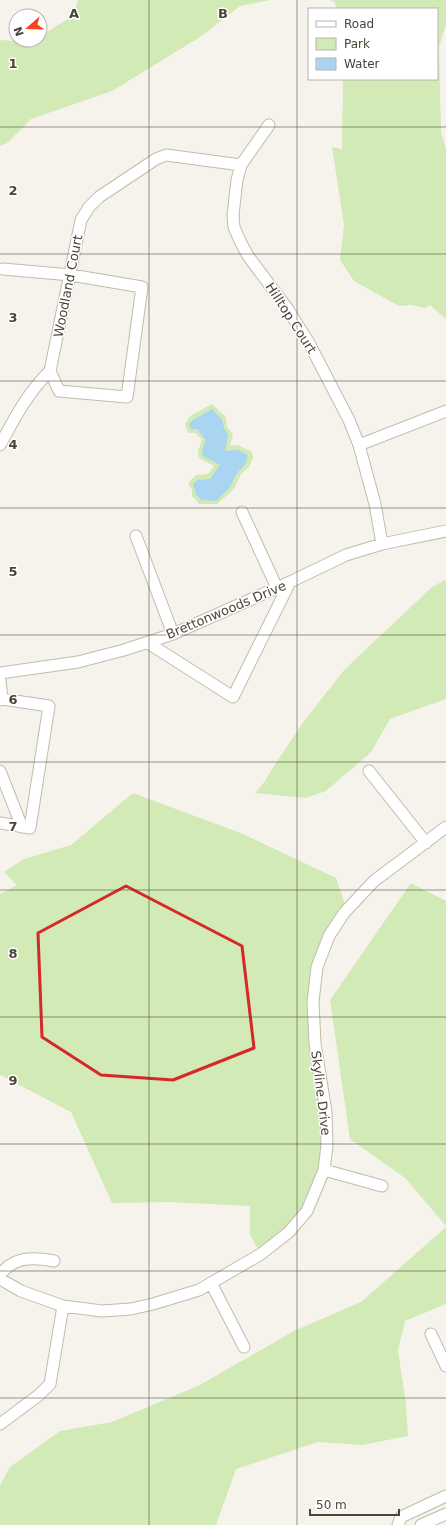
<svg xmlns="http://www.w3.org/2000/svg" width="446" height="1525" font-family="'DejaVu Sans',sans-serif">
<style>
.green{fill:#d2eab5}
.water{fill:#a9d4f2}
.lines{fill:none;stroke-linecap:round;stroke-linejoin:round}
.street-casing{stroke:#c2bbae;stroke-width:13}
.street{stroke:#fff;stroke-width:11}
.marked{fill:none;stroke:#d62828;stroke-width:3;stroke-linejoin:round}
.grid{fill:none;stroke:#4b4439;stroke-width:1;stroke-opacity:0.55}
.labels{text-anchor:middle;dominant-baseline:central;stroke-width:3;stroke-linejoin:round;paint-order:stroke}
.street-label{font-size:13px;fill:#4b4439;stroke:#fff}
.grid-label{font-size:13px;text-anchor:middle;font-weight:bold;fill:#4b4439;stroke:#fff;stroke-width:3;stroke-linejoin:round;paint-order:stroke}
</style>
<rect width="100%" height="100%" fill="#f6f3ec"/>
<path class="green" d="M 78,0 L 271,0 L 240,6 L 200,37 L 112,91 L 31,119 L 7,143 L 0,146 L 0,40 L 30,42 L 33,40 L 40,40 L 40,36 L 73,16 Z
M 329,0 L 446,0 L 446,24 L 439,47 L 441,133 L 446,148 L 446,319 L 430,305 L 425,308 L 411,305 L 399,306 L 354,281 L 340,260 L 344,225 L 332,147 L 342,149 L 343,79 L 437,79 L 437,9 L 336,9 L 335,2 Z
M 212,404 L 226,417 L 227,427 L 233,434 L 230,446 L 238,445 L 252,452 L 253,458 L 249,467 L 241,474 L 234,489 L 217,504 L 199,504 L 192,496 L 192,490 L 188,483 L 196,475 L 208,474 L 214,466 L 199,458 L 198,451 L 202,440 L 196,433 L 188,433 L 185,424 L 190,416 Z
M 446,579 L 446,699 L 390,719 L 371,752 L 326,791 L 305,798 L 255,793 L 265,781 L 274,766 L 304,721 L 345,669 L 431,588 Z
M 133,793 L 243,834 L 336,878 L 347,910 L 329,936 L 313,1002 L 327,1146 L 307,1211 L 261,1254 L 250,1235 L 250,1206 L 169,1202 L 112,1203 L 71,1112 L 0,1075 L 0,894 L 17,885 L 4,872 L 24,859 L 71,845 Z
M 411,883 L 446,901 L 446,1226 L 405,1178 L 350,1139 L 330,1000 Z
M 446,1227 L 446,1304 L 405,1321 L 398,1350 L 406,1405 L 408,1436 L 362,1445 L 318,1442 L 236,1469 L 216,1525 L 0,1525 L 0,1485 L 10,1467 L 60,1431 L 112,1422 L 198,1386 L 294,1331 L 361,1302 Z"/>
<path class="water" d="M 212,409 L 222,419 L 224,428 L 228,435 L 225,451 L 237,450 L 248,455 L 245,465 L 237,473 L 230,487 L 216,501 L 201,500 L 196,494 L 193,484 L 198,480 L 210,479 L 220,465 L 203,456 L 202,451 L 206,440 L 197,429 L 191,429 L 189,424 L 193,420 Z"/>
<g class="lines">
<defs>
<path id="street" d="M 269,125 L 241,165 L 237,180 L 233,215 L 234,227 L 240,241 L 248,256 L 287,308 L 309,343 L 349,420 L 359,445 L 375,504 L 382,544
M 3,269 L 71,275 L 142,287 L 127,397 L 59,391 L 50,371
M 0,445 C 14,419 28,392 50,371 L 81,220 L 89,207 L 99,197 L 156,159 L 166,155 L 241,165
M 359,445 L 446,411
M 242,512 L 277,588
M 136,536 L 173,634
M 148,643 L 233,697 L 290,582
M 0,673 L 78,662 L 124,650 L 173,634 L 290,582 L 346,555 L 382,544 L 446,531
M 0,680 L 2,699
M 0,700 L 2,699 L 49,706 L 30,828 L 0,823
M 0,771 L 22,827
M 369,771 L 426,843
M 324,1170 L 382,1186
M 0,1275 C 14,1256 33,1257 54,1261
M 0,1279 L 21,1291 L 63,1306 L 102,1311 L 131,1309 L 153,1304 L 199,1290 L 261,1254 L 289,1232 L 307,1211 L 324,1170 L 327,1146 L 326,1112 L 315,1043 L 313,1002 L 317,967 L 329,936 L 344,913 L 374,881 L 446,827
M 211,1283 L 244,1347
M 431,1334 L 446,1366
M 0,1424 L 39,1395 L 50,1384 L 63,1306
M 398,1525 L 401,1517 L 446,1496
M 421,1525 L 446,1514"/>
</defs>
<use href="#street" class="street-casing"/>
<use href="#street" class="street"/>
</g>
<path class="marked" d="M 126,886 L 242,946 L 254,1048 L 173,1080 L 101,1075 L 42,1037 L 38,933 Z"/>
<path class="grid" d="M 149,0 L 149,1525M 297,0 L 297,1525M 0,127 L 446,127M 0,254 L 446,254M 0,381 L 446,381M 0,508 L 446,508M 0,635 L 446,635M 0,762 L 446,762M 0,890 L 446,890M 0,1017 L 446,1017M 0,1144 L 446,1144M 0,1271 L 446,1271M 0,1398 L 446,1398"/>
<g class="labels">
<g class="street-label">
<text transform="translate(68 286) rotate(-79)">Woodland Court</text>
<text transform="translate(291 318) rotate(57)">Hilltop Court</text>
<text transform="translate(226 610) rotate(-23)">Brettonwoods Drive</text>
<text transform="translate(321 1093) rotate(83)">Skyline Drive</text>
</g>
</g>
<g class="grid-label">
<text x="74" y="18">A</text>
<text x="223" y="18">B</text>
<text x="13" y="68">1</text>
<text x="13" y="195">2</text>
<text x="13" y="322">3</text>
<text x="13" y="449">4</text>
<text x="13" y="576">5</text>
<text x="13" y="704">6</text>
<text x="13" y="831">7</text>
<text x="13" y="958">8</text>
<text x="13" y="1085">9</text>
</g>
<rect x="308" y="8" width="130" height="72" fill="#ffffff" stroke="#b7b4b0"/>
<rect x="316" y="21" width="20" height="6" fill="#ffffff" stroke="#b7b4b0"/>
<text x="344" y="28" font-size="12" fill="#4b4439">Road</text>
<rect x="316" y="38" width="20" height="12" fill="#d2eab5" stroke="#b7b4b0"/>
<text x="344" y="48" font-size="12" fill="#4b4439">Park</text>
<rect x="316" y="58" width="20" height="12" fill="#a9d4f2" stroke="#b7b4b0"/>
<text x="344" y="68" font-size="12" fill="#4b4439">Water</text>
<g transform="translate(28 28) rotate(250)"><circle r="19" fill="#ffffff" stroke="#b7b4b0"/>
<path d="M0-3L7 15L0 10L-7 15Z" fill="#fc3f1d"/>
<text y="-6" font-size="11" font-weight="bold" text-anchor="middle" fill="#4b4439">N</text>
</g>
<path d="M310 1509v6h89v-6" fill="none" stroke="#4b4439" stroke-width="2"/>
<text x="316" y="1509" font-size="12" fill="#4b4439" stroke="#ffffff" stroke-width="3" paint-order="stroke">50 m</text>
</svg>
